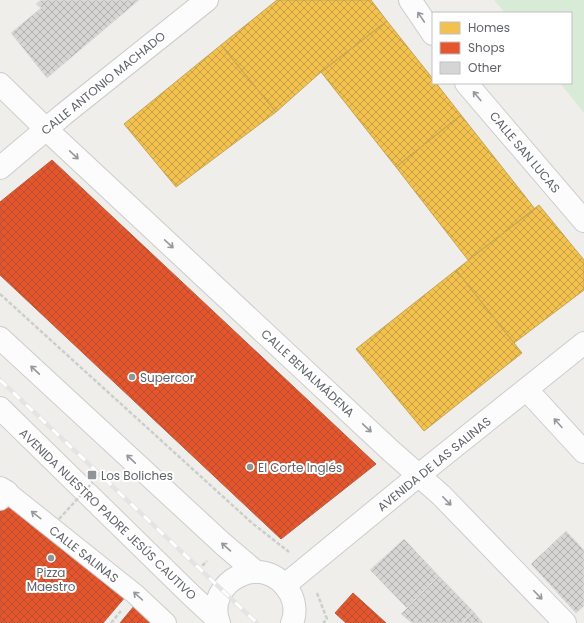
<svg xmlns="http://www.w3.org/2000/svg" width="584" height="623" font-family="Poppins,sans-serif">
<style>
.green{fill:#d8ebd6}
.homes{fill:url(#homes-cross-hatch);stroke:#c6a556}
.shops{fill:url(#shops-cross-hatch);stroke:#bc5b3f}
.building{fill:url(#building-cross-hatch);stroke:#deddd9}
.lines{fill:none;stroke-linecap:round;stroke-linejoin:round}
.pedestrian-casing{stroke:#cbcccc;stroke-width:22}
.minor-casing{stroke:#cbcccc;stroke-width:24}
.path{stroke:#cacfcc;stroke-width:2.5;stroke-dasharray:4 2;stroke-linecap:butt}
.pedestrian{stroke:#fdfcfc;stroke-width:20}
.minor{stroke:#fdfcfc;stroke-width:22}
.rail-casing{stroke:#e4e4e4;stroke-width:4.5}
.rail{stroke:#fff;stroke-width:3;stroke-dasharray:9;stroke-linecap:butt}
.path-bridge{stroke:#cacfcc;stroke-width:2.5;stroke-dasharray:4 2;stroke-linecap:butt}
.oneway{stroke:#96999c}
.poi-dot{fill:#919496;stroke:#fff;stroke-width:1.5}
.labels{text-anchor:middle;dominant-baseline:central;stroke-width:4;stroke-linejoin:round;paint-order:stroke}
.street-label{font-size:12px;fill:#5f6368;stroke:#fff}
.poi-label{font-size:12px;fill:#5f6368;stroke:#fff;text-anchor:start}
</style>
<defs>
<pattern id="homes-cross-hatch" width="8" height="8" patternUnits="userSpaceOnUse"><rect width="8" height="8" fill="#f2c14e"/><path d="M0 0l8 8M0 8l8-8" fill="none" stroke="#c7a045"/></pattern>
<pattern id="shops-cross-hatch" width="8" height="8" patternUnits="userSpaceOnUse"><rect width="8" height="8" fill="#e4572e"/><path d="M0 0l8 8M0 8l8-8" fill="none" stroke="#bc4c2b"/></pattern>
<pattern id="building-cross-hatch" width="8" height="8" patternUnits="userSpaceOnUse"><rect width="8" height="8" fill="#d6d5d3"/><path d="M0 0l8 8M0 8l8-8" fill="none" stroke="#b1b0af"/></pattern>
</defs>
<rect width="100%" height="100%" fill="#efeeea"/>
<path class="green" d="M 494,0 L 584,0 L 584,113 L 560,83 L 571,83 L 571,13 L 505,13 Z"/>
<path class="homes" d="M 277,0 L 371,0 L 387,21 L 321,72 L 276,112 L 221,45 Z
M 387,21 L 433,79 L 433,83 L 436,83 L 461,115 L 396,167 L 321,72 Z
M 221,45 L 276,112 L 176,187 L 124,124 Z
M 461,115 L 535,209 L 468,260 L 396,167 Z
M 539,205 L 584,260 L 584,290 L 514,343 L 456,270 Z
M 456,270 L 522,353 L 424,431 L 356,349 Z"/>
<path class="shops" d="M 52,160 L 376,464 L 281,539 L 0,275 L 0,202 Z
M 11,507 L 126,596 L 103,623 L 0,623 L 0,511 Z
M 353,593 L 386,623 L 346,623 L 335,613 Z
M 135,605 L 157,623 L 120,623 Z"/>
<path class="building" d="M 41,0 L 139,0 L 47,78 L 11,33 L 41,8 L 36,4 Z
M 566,531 L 584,550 L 584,606 L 576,613 L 531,564 Z
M 404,539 L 439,576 L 407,608 L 370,570 Z
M 439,576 L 473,611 L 462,623 L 412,623 L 401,614 Z
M 473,611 L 483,623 L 462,623 Z"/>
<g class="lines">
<defs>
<path id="pedestrian" d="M 0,500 L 7,492 L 135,594 L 166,623"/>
<path id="minor" d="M 410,0 L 433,34
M 466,83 L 584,221
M 0,84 L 46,129 L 391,451 L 441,495 L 565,623
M 0,168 L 64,114 L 207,0
M 0,338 L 223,544 L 256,572
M 527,390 L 584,452
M 0,408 L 190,594 L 217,619
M 0,488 L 7,492
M 285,585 L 419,475 L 584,343
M 219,623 C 203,583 264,548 290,593 C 295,602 296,614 292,623"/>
</defs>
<use href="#pedestrian" class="pedestrian-casing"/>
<use href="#minor" class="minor-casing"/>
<path class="path" d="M 0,294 L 252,523 L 289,552
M 198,570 L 207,561
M 317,593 L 327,619 L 323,623
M 111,623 L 121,611"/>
<use href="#pedestrian" class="pedestrian"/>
<use href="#minor" class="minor"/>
<defs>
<path id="rail" d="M 0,380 L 257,623"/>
</defs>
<use href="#rail" class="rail-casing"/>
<use href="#rail" class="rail"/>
<path class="path-bridge" d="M 59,519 L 92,483"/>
</g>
<defs><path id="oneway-shaft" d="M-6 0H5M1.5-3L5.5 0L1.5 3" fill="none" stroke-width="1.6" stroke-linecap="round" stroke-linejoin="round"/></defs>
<g class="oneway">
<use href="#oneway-shaft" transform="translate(421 17) rotate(-124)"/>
<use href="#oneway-shaft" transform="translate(477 96) rotate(-130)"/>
<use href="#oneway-shaft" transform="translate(74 155) rotate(43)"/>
<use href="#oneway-shaft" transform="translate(169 244) rotate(43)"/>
<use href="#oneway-shaft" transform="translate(35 370) rotate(-137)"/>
<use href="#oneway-shaft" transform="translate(558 423) rotate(-132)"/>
<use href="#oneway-shaft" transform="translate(367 428) rotate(43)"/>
<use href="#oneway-shaft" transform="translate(131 459) rotate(-137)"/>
<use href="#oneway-shaft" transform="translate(447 501) rotate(46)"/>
<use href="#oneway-shaft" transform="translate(36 515) rotate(-142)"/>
<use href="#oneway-shaft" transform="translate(226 547) rotate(-139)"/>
<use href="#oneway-shaft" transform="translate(538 595) rotate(46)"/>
<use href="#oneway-shaft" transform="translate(138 596) rotate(-138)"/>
</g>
<g class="poi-dot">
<circle cx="132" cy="377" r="4"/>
<circle cx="250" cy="467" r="4"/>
<rect x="87" y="470" width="10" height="10" rx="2"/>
<circle cx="51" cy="558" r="4"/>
</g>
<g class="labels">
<g class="street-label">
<text transform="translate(103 83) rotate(-39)">CALLE ANTONIO MACHADO</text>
<text transform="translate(525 152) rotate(50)">CALLE SAN LUCAS</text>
<text transform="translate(308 373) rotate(43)">CALLE BENALMÁDENA</text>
<text transform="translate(434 464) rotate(-39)">AVENIDA DE LAS SALINAS</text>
<text transform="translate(108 514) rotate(44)">AVENIDA NUESTRO PADRE JESÚS CAUTIVO</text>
<text transform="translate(84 554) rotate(38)">CALLE SALINAS</text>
</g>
<g class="poi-label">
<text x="140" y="377">Supercor</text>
<text x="258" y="467">El Corte Inglés</text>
<text x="101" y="475">Los Boliches</text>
<text x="51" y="572" text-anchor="middle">Pizza<tspan x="51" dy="14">Maestro</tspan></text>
</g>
</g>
<rect x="432" y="12" width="140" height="72" fill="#ffffff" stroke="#bfc1c3"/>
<rect x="440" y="22" width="20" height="12" fill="#f2c14e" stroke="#bfc1c3"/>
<text x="468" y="32" font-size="12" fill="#5f6368">Homes</text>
<rect x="440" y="42" width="20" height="12" fill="#e4572e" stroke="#bfc1c3"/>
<text x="468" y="52" font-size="12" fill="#5f6368">Shops</text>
<rect x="440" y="62" width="20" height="12" fill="#d6d5d3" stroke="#bfc1c3"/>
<text x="468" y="72" font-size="12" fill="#5f6368">Other</text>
</svg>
